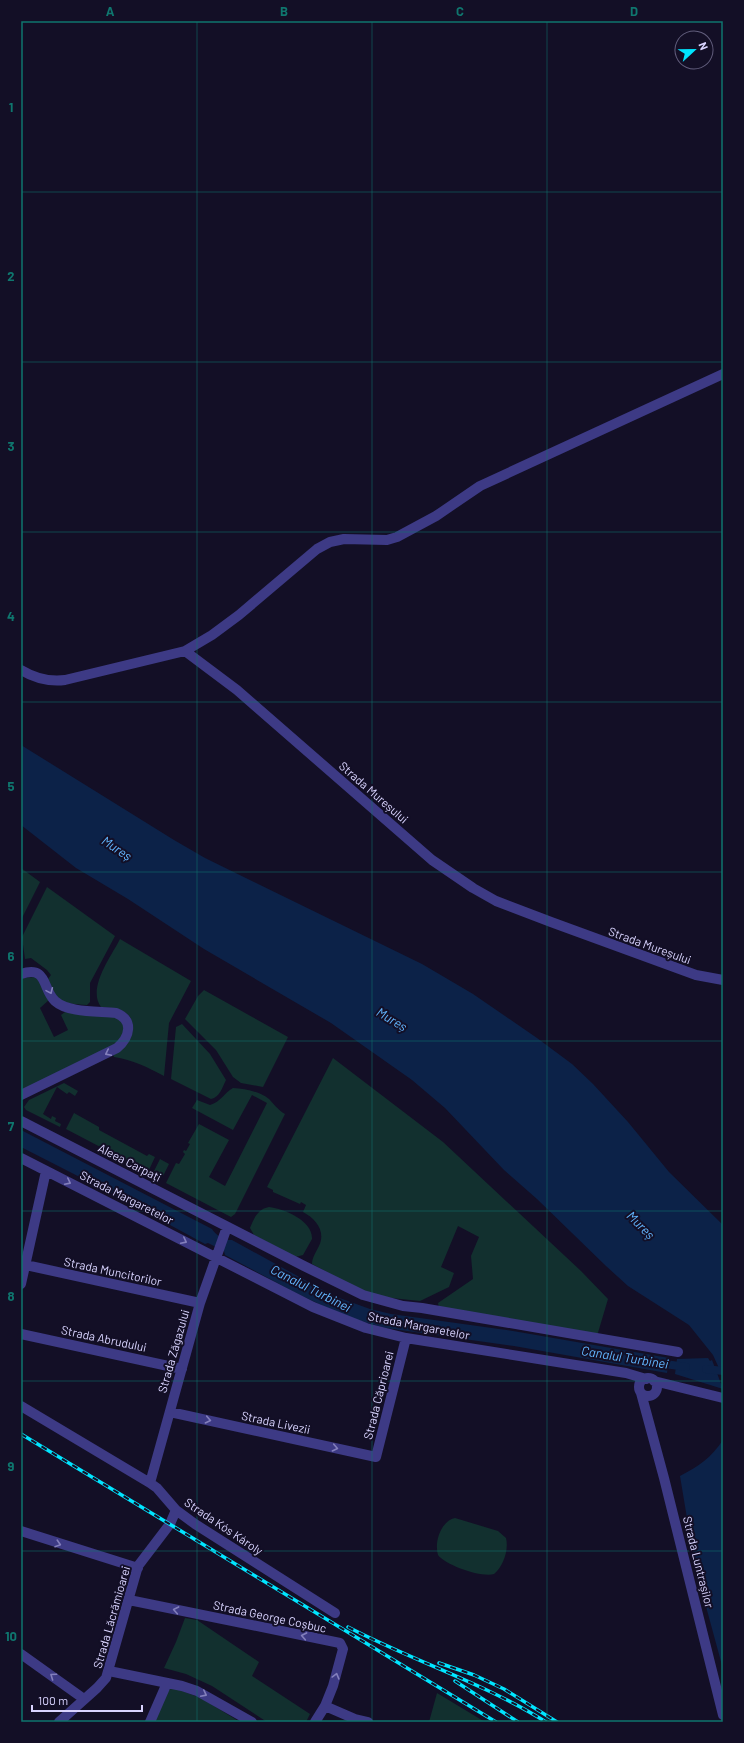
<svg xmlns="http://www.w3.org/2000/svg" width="744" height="1743" font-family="Barlow,sans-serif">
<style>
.green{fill:#12302f}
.water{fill:#0c2248}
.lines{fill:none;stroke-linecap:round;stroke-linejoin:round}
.canal{stroke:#0c2248;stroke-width:8}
.minor{stroke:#3d3a85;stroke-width:10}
.rail-casing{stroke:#00e5ff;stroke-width:3.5}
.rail{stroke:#130f26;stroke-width:2;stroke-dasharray:6;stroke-linecap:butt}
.oneway{stroke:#837fbc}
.grid{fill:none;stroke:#0f766e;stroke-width:1;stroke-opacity:0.55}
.labels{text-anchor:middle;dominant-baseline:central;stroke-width:4;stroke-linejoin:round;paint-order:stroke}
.street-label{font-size:12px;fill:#d9d4ff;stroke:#130f26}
.water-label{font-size:13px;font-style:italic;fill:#62b6ff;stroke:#130f26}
.neatline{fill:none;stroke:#0f766e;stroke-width:1.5}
.grid-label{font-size:13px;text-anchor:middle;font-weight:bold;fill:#0f766e}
</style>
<rect width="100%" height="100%" fill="#130f26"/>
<path class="green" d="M 21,868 L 40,882 L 21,920 Z
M 47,887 L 115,936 L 90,983 L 90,1002 L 87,1005 C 60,1003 59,1004 48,979 L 51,975 L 47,970 L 31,958 L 25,959 L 22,937 Z
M 120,939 L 191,981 L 169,1023 L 164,1076 C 147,1067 133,1060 114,1057 L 113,1054 L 132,1028 C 134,1009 114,1008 101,1007 C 87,988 111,957 120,939 Z
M 36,977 L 50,999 L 40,1008 L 54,1037 L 68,1030 L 61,1015 L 65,1012 L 114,1016 L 119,1018 L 125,1028 L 120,1042 L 21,1092 L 21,978 Z
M 204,990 L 288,1037 L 263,1087 L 241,1083 L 233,1077 L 216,1050 L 185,1019 L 198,996 Z
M 182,1024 L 210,1054 L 226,1080 C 222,1088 220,1097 211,1099 L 171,1079 L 176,1027 Z
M 333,1058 L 443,1142 L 581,1271 L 608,1299 L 597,1336 L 439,1308 L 438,1303 L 473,1279 L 471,1256 L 479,1237 L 458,1226 L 441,1267 L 454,1273 L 449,1287 L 420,1301 L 382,1297 L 364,1292 L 312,1264 C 312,1258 316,1252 319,1246 C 326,1231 316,1219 303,1212 L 306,1205 L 301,1202 L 300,1204 L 273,1192 L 273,1190 L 267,1187 Z
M 64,1083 L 78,1091 L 75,1096 L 69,1092 L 67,1094 L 57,1087 L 43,1114 L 51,1119 L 52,1116 L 56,1118 L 55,1121 L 61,1124 L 60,1127 L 26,1110 L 24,1107 L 29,1100 Z
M 233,1088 C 245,1089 259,1091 269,1099 C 274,1104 278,1110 285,1114 L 235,1214 L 231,1217 L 166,1183 L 176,1163 L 179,1164 L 185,1154 L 183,1152 L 184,1150 L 186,1151 L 190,1144 L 188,1143 L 199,1124 L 229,1140 L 209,1177 L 225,1186 L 267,1103 L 252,1095 L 233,1130 L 192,1108 L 197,1100 L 210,1105 C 221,1102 224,1093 233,1088 Z
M 74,1113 L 99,1127 L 99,1130 L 147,1156 L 149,1154 L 155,1157 L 148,1172 L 66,1129 Z
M 160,1159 L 169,1164 L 163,1176 L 154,1171 Z
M 269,1207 C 285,1209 313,1221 312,1239 L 303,1255 L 295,1257 L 254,1235 L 250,1228 C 254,1218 258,1209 269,1207 Z
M 455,1518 L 498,1531 L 506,1538 C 509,1550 503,1567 494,1574 C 482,1578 445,1565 438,1555 C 434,1542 441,1521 455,1518 Z
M 185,1618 L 197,1620 L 259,1662 L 252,1676 L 310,1714 L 306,1722 L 267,1722 L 212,1686 L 186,1674 L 164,1668 L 176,1642 Z
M 174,1688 L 201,1698 L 240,1722 L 152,1722 L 168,1690 Z
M 437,1693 L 485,1722 L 429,1722 Z"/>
<path class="water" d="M 21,745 L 174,840 L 205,858 L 422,964 L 473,994 L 537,1038 L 572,1064 L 593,1084 L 628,1122 L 669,1172 L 723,1225 L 723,1377 L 713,1355 L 689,1325 L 628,1286 L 606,1266 L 537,1199 L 504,1170 L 445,1108 L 412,1080 L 331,1023 L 204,949 L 128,899 L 76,868 L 21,825 Z
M 21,1130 L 212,1229 C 215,1235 226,1241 232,1240 L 334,1296 L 370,1309 L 391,1314 L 513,1331 L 669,1358 L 667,1373 L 514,1346 L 386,1328 C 328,1314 277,1282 225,1255 L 224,1251 L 208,1243 L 205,1244 L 113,1194 L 21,1147 Z
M 708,1358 L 710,1361 L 712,1360 L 723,1389 L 675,1374 L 677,1359 Z
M 723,1440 L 723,1669 L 695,1566 L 680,1476 C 699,1466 711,1458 723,1440 Z"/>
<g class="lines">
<path class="canal" d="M 658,1363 L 686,1367
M 706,1369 L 723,1371"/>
<path class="minor" d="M 185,651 L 237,690 L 432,860 L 473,888 L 496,901 L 551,922 L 696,975 L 723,980
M 21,670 C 36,679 49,682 65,680 L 185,651 L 212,635 L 239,615 L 317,549 L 330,542 L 344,539 L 387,540 L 397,537 L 436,516 L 480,486 L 723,374
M 21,974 C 48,965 42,989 55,1001 C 68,1013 99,1011 116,1013 C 134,1020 130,1037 117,1048 L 21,1095
M 21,1121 L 304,1266 L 363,1295 L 403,1306 L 422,1308 L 678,1352
M 21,1158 L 313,1307 L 366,1328 L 406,1338 L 626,1373 L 646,1379
M 21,1264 L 200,1303
M 21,1284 L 46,1171
M 21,1334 L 182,1369
M639 1387a9 9 0 1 1 18 0a9 9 0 1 1-18 0Z
M 654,1381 L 723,1398
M 641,1393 L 664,1478 L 723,1715
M 21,1406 L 150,1483 L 157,1488 L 176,1510 L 195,1524 L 335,1613
M 170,1412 L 376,1457 L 406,1338
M 150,1483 L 200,1303 L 227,1227
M 21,1531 L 138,1568
M 129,1600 L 340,1643 L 343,1649 L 333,1686 L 325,1706 L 315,1722
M 21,1654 L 84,1699
M 109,1671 L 182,1686 L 197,1691 L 252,1722
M 325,1706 L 355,1719 L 368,1722
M 59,1722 L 97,1688 L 106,1678 L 138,1566 L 170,1524 L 176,1510
M 150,1722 L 167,1683"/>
<defs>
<path id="rail" d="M 21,1434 L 496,1722
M 348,1627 C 413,1661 484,1683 546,1722
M 439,1663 L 474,1675 L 504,1689 L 557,1722
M 455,1681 L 518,1722"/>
</defs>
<use href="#rail" class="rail-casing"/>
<use href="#rail" class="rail"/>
</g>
<defs><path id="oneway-chevron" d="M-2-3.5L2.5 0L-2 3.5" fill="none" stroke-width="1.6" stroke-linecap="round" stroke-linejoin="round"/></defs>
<g class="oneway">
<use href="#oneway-chevron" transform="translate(50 991) rotate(66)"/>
<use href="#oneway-chevron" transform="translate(108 1053) rotate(154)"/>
<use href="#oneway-chevron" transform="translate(68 1182) rotate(27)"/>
<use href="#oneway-chevron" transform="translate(184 1241) rotate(27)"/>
<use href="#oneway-chevron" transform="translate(208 1420) rotate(12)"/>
<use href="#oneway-chevron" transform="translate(335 1448) rotate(12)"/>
<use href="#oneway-chevron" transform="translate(58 1544) rotate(18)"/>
<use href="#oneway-chevron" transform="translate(176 1610) rotate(-169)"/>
<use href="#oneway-chevron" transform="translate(304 1636) rotate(-169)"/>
<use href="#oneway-chevron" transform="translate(53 1676) rotate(-145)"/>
<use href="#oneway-chevron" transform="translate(336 1676) rotate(-75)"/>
<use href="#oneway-chevron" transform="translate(204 1694) rotate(27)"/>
</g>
<path class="grid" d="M 197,21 L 197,1722M 372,21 L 372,1722M 547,21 L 547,1722M 21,192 L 723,192M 21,362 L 723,362M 21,532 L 723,532M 21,702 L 723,702M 21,872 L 723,872M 21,1041 L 723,1041M 21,1211 L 723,1211M 21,1381 L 723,1381M 21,1551 L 723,1551"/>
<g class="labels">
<g class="street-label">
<text transform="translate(374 792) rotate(41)">Strada Mureșului</text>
<text transform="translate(650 945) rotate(20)">Strada Mureșului</text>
<text transform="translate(130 1162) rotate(27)">Aleea Carpați</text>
<text transform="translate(127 1197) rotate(27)">Strada Margaretelor</text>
<text transform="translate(113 1271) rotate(12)">Strada Muncitorilor</text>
<text transform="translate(419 1325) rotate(11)">Strada Margaretelor</text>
<text transform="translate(104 1338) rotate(12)">Strada Abrudului</text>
<text transform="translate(173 1351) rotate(-74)">Strada Zăgazului</text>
<text transform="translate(378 1395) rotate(-76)">Strada Căprioarei</text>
<text transform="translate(276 1422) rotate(12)">Strada Livezii</text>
<text transform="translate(224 1526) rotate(34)">Strada Kós Károly</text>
<text transform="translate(699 1562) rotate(76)">Strada Luntrașilor</text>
<text transform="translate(270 1616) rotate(12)">Strada George Coșbuc</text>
<text transform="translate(111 1617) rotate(-74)">Strada Lăcrămioarei</text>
</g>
<g class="water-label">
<text transform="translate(117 848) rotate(34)">Mureș</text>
<text transform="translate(392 1019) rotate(31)">Mureș</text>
<text transform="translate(641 1225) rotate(45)">Mureș</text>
<text transform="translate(311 1288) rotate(27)">Canalul Turbinei</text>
<text transform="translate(625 1357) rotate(9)">Canalul Turbinei</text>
</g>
</g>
<rect width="744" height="1743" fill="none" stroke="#130f26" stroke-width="44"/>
<g transform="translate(694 50) rotate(68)"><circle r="19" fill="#130f26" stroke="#625e7d"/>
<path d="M0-3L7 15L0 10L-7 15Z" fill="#00e5ff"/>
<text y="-6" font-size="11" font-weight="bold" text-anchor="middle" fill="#d9d4ff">N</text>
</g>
<path d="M32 1705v6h110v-6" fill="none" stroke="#d9d4ff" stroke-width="2"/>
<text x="38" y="1705" font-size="12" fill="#d9d4ff" stroke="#130f26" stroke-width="3" paint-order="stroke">100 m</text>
<rect x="22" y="22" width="700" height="1699" class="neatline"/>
<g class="grid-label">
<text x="110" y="16">A</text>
<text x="284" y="16">B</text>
<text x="460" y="16">C</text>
<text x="634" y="16">D</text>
<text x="11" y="112">1</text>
<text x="11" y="281">2</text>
<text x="11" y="451">3</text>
<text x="11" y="621">4</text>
<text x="11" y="791">5</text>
<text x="11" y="961">6</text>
<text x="11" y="1131">7</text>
<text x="11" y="1301">8</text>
<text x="11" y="1471">9</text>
<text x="11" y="1641">10</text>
</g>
</svg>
